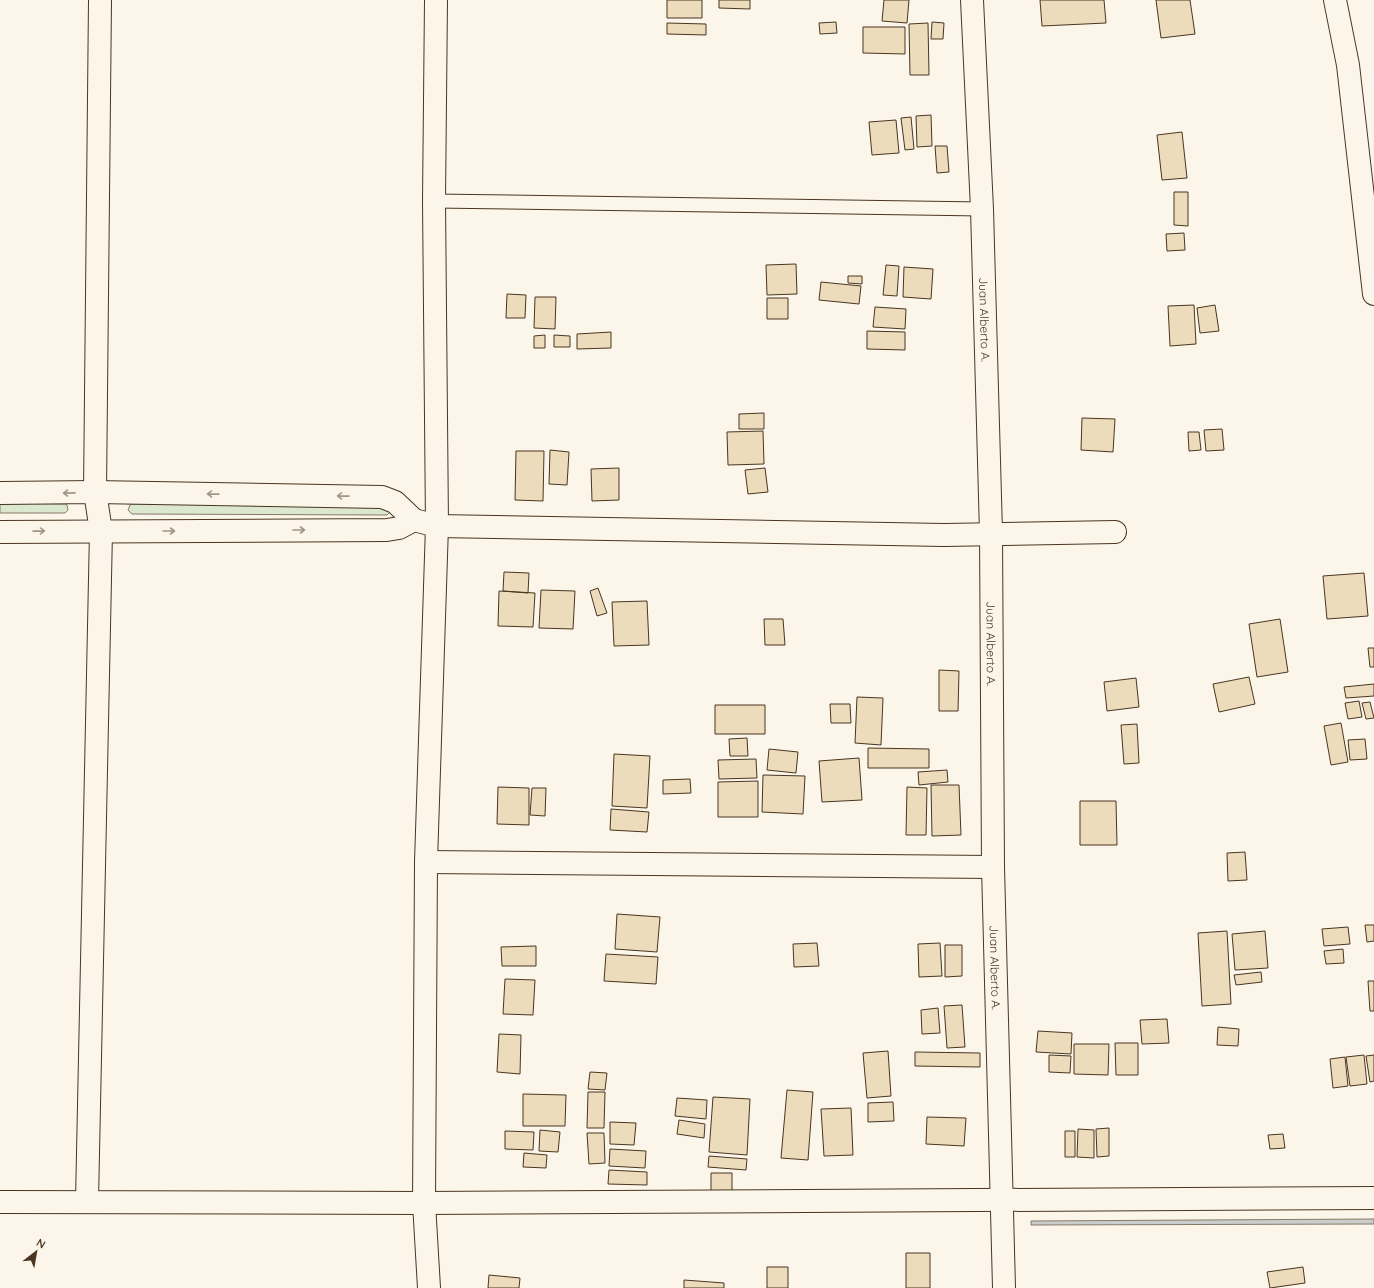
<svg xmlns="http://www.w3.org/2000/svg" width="1374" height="1288" font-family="Quicksand,sans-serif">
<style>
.green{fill:#dce7d0;stroke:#887966}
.water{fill:#c9cecd;stroke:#887966}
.building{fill:#ecdcbc;stroke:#4a3520}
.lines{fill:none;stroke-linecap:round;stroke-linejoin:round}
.lane-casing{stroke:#4a3520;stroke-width:15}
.street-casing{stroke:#4a3520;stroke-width:24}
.lane{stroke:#fbf6e9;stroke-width:13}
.street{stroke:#fbf6e9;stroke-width:22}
.oneway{stroke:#a29684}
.labels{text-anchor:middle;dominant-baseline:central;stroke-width:3;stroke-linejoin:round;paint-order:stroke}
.street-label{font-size:12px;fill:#4a3520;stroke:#fbf6e9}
</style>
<rect width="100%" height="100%" fill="#fbf6e9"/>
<path class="green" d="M 0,503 L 65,504 L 67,505 L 68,510 L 65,513 L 0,513 Z
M 132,504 L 387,506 L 390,512 L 387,515 L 132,514 L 128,510 L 130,505 Z"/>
<path class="water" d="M 1374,1219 L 1374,1224 L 1031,1225 L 1031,1221 Z"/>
<path class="building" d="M 667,0 L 702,0 L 702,18 L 667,18 Z
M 719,0 L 750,0 L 750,9 L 719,8 Z
M 884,0 L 909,0 L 907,23 L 882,21 Z
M 1040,0 L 1104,0 L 1106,23 L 1042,26 Z
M 1156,0 L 1190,0 L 1195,34 L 1161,38 Z
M 836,22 L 837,33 L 820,34 L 819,23 Z
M 932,22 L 944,23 L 943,39 L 931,39 Z
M 667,23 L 706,24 L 706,35 L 667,34 Z
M 928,23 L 929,75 L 910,75 L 909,24 Z
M 863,27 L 905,27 L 905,54 L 863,53 Z
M 931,115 L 932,146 L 917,147 L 916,116 Z
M 911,117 L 914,149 L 905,150 L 901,118 Z
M 896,120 L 899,153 L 872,155 L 869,122 Z
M 1182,132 L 1187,178 L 1162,180 L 1157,135 Z
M 935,146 L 947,146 L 949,172 L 937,173 Z
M 1174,192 L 1188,192 L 1188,226 L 1174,225 Z
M 1184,233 L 1185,250 L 1167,251 L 1166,234 Z
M 796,264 L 797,294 L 767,295 L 766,265 Z
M 886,265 L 899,266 L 897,296 L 883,295 Z
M 904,267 L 933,269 L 931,299 L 903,297 Z
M 848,276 L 862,276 L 862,284 L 848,283 Z
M 821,282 L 861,286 L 859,304 L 819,300 Z
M 507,294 L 526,295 L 525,318 L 506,318 Z
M 535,297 L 556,297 L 555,329 L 534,328 Z
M 767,298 L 788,298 L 788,319 L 767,319 Z
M 1194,305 L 1196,344 L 1170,346 L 1168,306 Z
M 1215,305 L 1219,331 L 1200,333 L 1197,308 Z
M 875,307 L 906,309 L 905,329 L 873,327 Z
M 867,331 L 905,332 L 905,350 L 867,349 Z
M 611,332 L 611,348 L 577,349 L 577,334 Z
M 545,335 L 545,348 L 534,348 L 534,336 Z
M 554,335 L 570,336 L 570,347 L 554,347 Z
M 764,413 L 764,429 L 739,429 L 739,414 Z
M 1082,418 L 1115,419 L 1113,452 L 1081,450 Z
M 1222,429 L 1224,450 L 1206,451 L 1204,430 Z
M 763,431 L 764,464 L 728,465 L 727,432 Z
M 1188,432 L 1199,432 L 1201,450 L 1189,451 Z
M 550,450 L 569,452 L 567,485 L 549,484 Z
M 516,451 L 544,451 L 543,501 L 515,500 Z
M 619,468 L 619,500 L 592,501 L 591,469 Z
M 765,468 L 768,492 L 748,494 L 745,470 Z
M 504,572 L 529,573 L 528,593 L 503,591 Z
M 1364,573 L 1368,616 L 1327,619 L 1323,576 Z
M 598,588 L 607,613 L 597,616 L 590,591 Z
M 541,590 L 575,591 L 573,629 L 539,628 Z
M 499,591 L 535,593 L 533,627 L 498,626 Z
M 647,601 L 649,645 L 614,646 L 612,602 Z
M 764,619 L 783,619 L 785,645 L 765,645 Z
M 1280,619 L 1288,672 L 1257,677 L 1249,624 Z
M 1368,648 L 1374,648 L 1374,667 L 1370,667 Z
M 939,670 L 959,671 L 958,711 L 939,711 Z
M 1249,677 L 1255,704 L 1219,712 L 1213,684 Z
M 1136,678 L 1139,707 L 1107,711 L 1104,682 Z
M 1374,684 L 1374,696 L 1346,698 L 1344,687 Z
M 857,697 L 883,698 L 881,745 L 855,743 Z
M 1359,701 L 1362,717 L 1348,719 L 1345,703 Z
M 1370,702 L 1374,718 L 1366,719 L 1362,703 Z
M 830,704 L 850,704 L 851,723 L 831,723 Z
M 715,705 L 765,705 L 765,734 L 715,734 Z
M 1341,723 L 1348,762 L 1331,765 L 1324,726 Z
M 1137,724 L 1139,763 L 1124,764 L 1121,725 Z
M 747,738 L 748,756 L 730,756 L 729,739 Z
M 1365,739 L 1367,759 L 1350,760 L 1348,740 Z
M 868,748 L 929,749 L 929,768 L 868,768 Z
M 769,749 L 798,752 L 796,773 L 767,770 Z
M 614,754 L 650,756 L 647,808 L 612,806 Z
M 859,758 L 862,800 L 822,802 L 819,761 Z
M 756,759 L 757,778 L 719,779 L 718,760 Z
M 947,770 L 948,782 L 919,785 L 918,772 Z
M 763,775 L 805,776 L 803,814 L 762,812 Z
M 690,779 L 691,793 L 663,794 L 663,780 Z
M 758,781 L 758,817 L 718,817 L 718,782 Z
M 931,785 L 959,785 L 961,835 L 932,836 Z
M 498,787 L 529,788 L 529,825 L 497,824 Z
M 907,787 L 927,788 L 926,835 L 906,835 Z
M 532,788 L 546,788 L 545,816 L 530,815 Z
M 1080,801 L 1116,801 L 1117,845 L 1080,845 Z
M 611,809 L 649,812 L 647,832 L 610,830 Z
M 1245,852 L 1247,880 L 1228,881 L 1227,853 Z
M 617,914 L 660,917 L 657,952 L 615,949 Z
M 1365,925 L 1374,925 L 1374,941 L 1367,942 Z
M 1348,927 L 1350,944 L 1324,946 L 1322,929 Z
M 1227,931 L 1231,1004 L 1202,1006 L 1198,933 Z
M 1265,931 L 1268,968 L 1235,970 L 1232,934 Z
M 817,943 L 819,966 L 794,967 L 793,944 Z
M 940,943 L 942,976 L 919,977 L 918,944 Z
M 945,945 L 962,945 L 962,976 L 945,977 Z
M 536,946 L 536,966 L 502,966 L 501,947 Z
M 1343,949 L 1344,963 L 1326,964 L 1324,951 Z
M 606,954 L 658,957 L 656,984 L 604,981 Z
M 1261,972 L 1262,982 L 1236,985 L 1234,975 Z
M 505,979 L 535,980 L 533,1015 L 503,1014 Z
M 1368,981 L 1374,981 L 1374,1011 L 1370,1011 Z
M 962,1005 L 965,1047 L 947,1048 L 944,1006 Z
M 938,1008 L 940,1033 L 922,1034 L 921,1010 Z
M 1167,1019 L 1169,1043 L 1142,1044 L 1140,1020 Z
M 1218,1027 L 1239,1029 L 1238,1046 L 1217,1045 Z
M 1038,1031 L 1072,1033 L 1071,1054 L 1036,1052 Z
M 499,1034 L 521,1035 L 520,1074 L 497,1072 Z
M 1115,1043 L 1138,1043 L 1138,1075 L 1116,1075 Z
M 1074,1044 L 1109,1044 L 1108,1075 L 1074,1074 Z
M 888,1051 L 891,1096 L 867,1098 L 863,1053 Z
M 915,1052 L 980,1053 L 980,1067 L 915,1066 Z
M 1049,1055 L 1071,1056 L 1070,1073 L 1049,1072 Z
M 1364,1055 L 1367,1084 L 1350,1086 L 1346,1057 Z
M 1374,1055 L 1374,1081 L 1370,1082 L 1366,1056 Z
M 1345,1057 L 1348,1086 L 1333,1088 L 1330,1059 Z
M 590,1072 L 607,1073 L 605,1090 L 588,1089 Z
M 787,1090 L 813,1092 L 808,1160 L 781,1158 Z
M 588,1092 L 605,1092 L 604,1128 L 587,1128 Z
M 523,1094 L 566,1095 L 565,1126 L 523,1126 Z
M 713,1097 L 750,1099 L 747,1155 L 709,1152 Z
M 677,1098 L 707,1100 L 706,1119 L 675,1116 Z
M 893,1102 L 894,1121 L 868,1122 L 868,1103 Z
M 851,1108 L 853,1155 L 824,1156 L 821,1109 Z
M 927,1117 L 966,1118 L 964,1146 L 926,1144 Z
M 679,1120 L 705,1124 L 704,1138 L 677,1134 Z
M 610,1122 L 636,1123 L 634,1145 L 610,1144 Z
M 1109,1128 L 1109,1156 L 1097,1157 L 1096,1129 Z
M 1078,1129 L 1094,1130 L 1094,1158 L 1077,1157 Z
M 540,1130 L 560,1132 L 558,1152 L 539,1151 Z
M 505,1131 L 534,1132 L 533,1150 L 505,1149 Z
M 1065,1131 L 1075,1131 L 1075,1157 L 1065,1157 Z
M 587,1133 L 604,1133 L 605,1163 L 589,1164 Z
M 1283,1134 L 1285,1148 L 1270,1149 L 1268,1135 Z
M 610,1149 L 646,1151 L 645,1168 L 609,1166 Z
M 524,1153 L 547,1155 L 546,1168 L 523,1167 Z
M 709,1156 L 747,1159 L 746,1170 L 708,1167 Z
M 609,1170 L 647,1172 L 647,1185 L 608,1184 Z
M 711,1173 L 732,1173 L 732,1193 L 711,1193 Z
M 906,1253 L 930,1253 L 930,1288 L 906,1288 Z
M 767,1267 L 788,1267 L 788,1288 L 767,1288 Z
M 1303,1267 L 1305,1283 L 1270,1288 L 1267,1272 Z
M 489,1275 L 520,1278 L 519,1288 L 488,1288 Z
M 684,1280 L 724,1283 L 724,1288 L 684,1288 Z"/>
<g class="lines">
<defs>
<path id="lane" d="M 434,201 L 982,209"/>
<g id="street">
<path id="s1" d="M 972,0 L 982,209 L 991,533 L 993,867 L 1004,1288"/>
<path d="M 1335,0 L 1348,65 L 1374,294"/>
<path d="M 0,493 L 95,492 L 382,497 L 395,502 L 414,520 L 437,526 L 944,535 L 1115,532"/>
<path d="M 0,532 L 387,530 L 399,528 L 414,520"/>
<path d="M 426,862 L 993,867"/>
<path d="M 87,1201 L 101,531 L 95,492 L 100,0"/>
<path d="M 0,1202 L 424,1203 L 1374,1198"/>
<path d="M 429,1288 L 424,1203 L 426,862 L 437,526 L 434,201 L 436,0"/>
</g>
</defs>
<use href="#lane" class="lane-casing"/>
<use href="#street" class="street-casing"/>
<use href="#lane" class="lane"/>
<use href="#street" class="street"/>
</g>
<defs><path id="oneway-shaft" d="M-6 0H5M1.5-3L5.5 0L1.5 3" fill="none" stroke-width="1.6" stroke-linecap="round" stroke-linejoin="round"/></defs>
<g class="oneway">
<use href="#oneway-shaft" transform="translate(69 493) rotate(179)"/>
<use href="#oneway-shaft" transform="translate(213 494) rotate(-179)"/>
<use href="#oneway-shaft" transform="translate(343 496) rotate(-179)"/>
<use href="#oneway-shaft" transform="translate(299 530)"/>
<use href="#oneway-shaft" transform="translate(39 531) rotate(-1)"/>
<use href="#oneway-shaft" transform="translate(169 531)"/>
</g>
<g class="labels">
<g class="street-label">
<text stroke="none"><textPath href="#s1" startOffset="320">Juan Alberto A.</textPath></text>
<text stroke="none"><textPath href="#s1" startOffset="644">Juan Alberto A.</textPath></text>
<text stroke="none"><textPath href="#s1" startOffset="968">Juan Alberto A.</textPath></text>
</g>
</g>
<g transform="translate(36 1252) rotate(31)" stroke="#fbf6e9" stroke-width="3" paint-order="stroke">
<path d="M0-3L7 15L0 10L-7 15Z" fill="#4a3520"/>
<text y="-6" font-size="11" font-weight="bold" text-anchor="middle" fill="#4a3520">N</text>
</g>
</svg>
